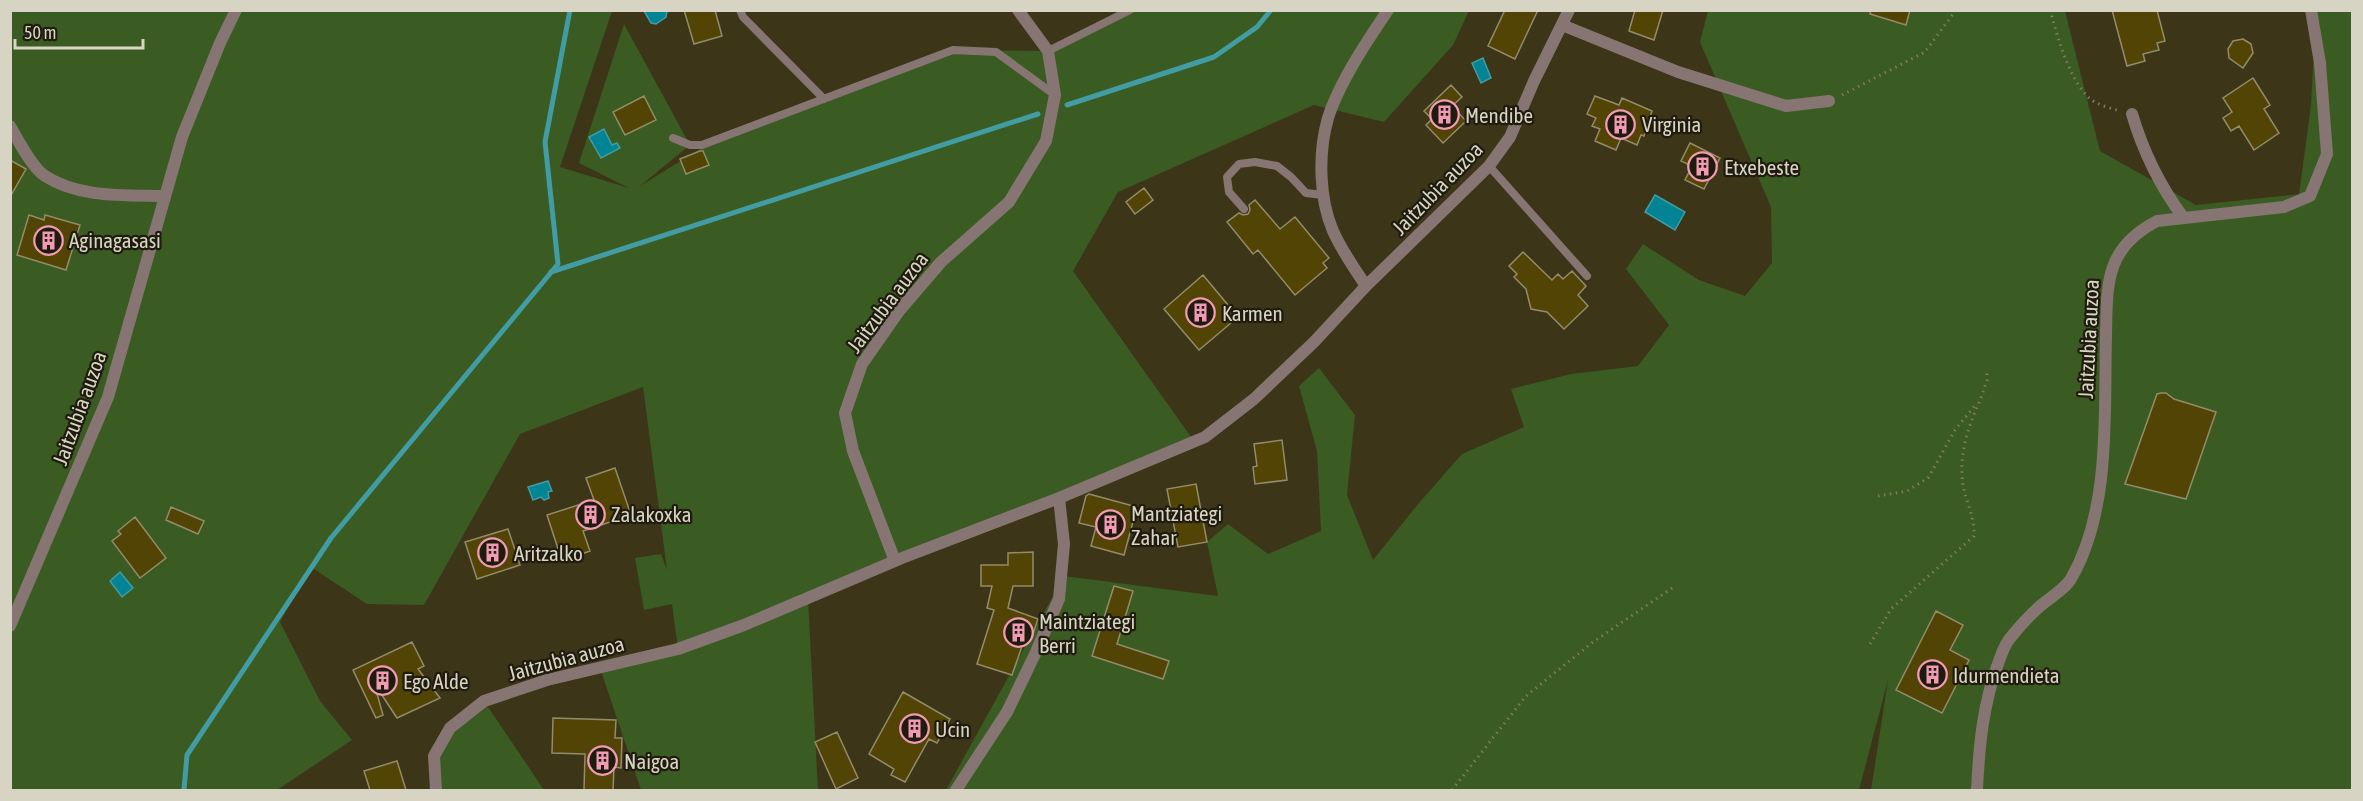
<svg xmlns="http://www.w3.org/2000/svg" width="2363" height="801" font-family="'Asap Condensed',sans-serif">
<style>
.green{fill:#3a5b22}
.water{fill:#028495;stroke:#429ca3;stroke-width:1.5}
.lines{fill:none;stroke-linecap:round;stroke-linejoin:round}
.stream{stroke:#429ca3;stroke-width:5}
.building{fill:#514404;stroke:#938b6b;stroke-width:1.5}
.path{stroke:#7f7a61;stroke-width:3;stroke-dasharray:1.5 4.5;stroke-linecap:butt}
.service{stroke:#867572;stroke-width:8}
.minor{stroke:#867572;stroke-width:12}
.labels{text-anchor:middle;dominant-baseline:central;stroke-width:4.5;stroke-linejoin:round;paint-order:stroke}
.poi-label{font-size:21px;fill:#d8d4c3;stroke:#1f1c0f;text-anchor:start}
.street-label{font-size:21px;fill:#d8d4c3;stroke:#1f1c0f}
</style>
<rect width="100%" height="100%" fill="#3c3517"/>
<path class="green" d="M 10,11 L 612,11 L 560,167 L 629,188 L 579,163 L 624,24 L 690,145 L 640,186 L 700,149 L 953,50 L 1048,51 L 1134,11 L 1469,11 L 1453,45 L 1384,122 L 1314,105 L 1118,192 L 1073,271 L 1194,441 L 808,599 L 818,790 L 641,790 L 600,668 L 678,649 L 672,604 L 644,610 L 635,558 L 661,554 L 667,570 L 643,387 L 520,434 L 424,605 L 367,604 L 311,567 L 280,622 L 320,701 L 352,740 L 277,790 L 11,790 Z
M 1708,11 L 2065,11 L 2100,151 L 2196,205 L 2299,194 L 2311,105 L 2316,11 L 2352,11 L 2352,790 L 1871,790 L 1888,680 L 1859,790 L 946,790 L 1064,576 L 1218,596 L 1207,542 L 1228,524 L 1268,554 L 1321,531 L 1317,451 L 1299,386 L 1319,368 L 1355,415 L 1347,495 L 1373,560 L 1418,504 L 1462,454 L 1524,427 L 1511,389 L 1571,374 L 1638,366 L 1669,325 L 1626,269 L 1643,244 L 1699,280 L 1745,296 L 1772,263 L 1771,207 L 1700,42 Z
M 484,701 L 544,790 L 436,790 L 434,756 L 450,728 Z"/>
<path class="water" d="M 644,11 L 667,11 L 666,17 L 656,24 L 651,23 Z
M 1483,58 L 1491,78 L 1481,83 L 1472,63 Z
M 604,129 L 612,145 L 617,143 L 620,148 L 601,158 L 589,137 Z
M 1655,195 L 1685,212 L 1675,230 L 1645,212 Z
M 548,481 L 552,491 L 548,492 L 549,498 L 544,500 L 541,497 L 533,500 L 528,487 Z
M 120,572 L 133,588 L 122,597 L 110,581 Z"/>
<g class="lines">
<path class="stream" d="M 1067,105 L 1214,57 L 1257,27 L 1271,10
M 551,272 L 1038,114
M 184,790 L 187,755 L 331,538 L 558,264 L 545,142 L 570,10"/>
</g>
<path class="building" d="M 684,10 L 715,10 L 722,36 L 694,44 Z
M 1505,10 L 1538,10 L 1515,59 L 1488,46 Z
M 1635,10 L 1663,10 L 1654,40 L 1629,31 Z
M 1871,10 L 1910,10 L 1906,25 L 1870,14 Z
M 2112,10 L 2157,10 L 2165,41 L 2157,43 L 2159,50 L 2143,54 L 2145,61 L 2127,66 Z
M 2243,39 L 2251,44 L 2253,53 L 2243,68 L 2229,58 L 2228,49 L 2233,41 Z
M 2253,78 L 2270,105 L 2264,109 L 2279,133 L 2254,150 L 2239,126 L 2231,131 L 2223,118 L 2232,112 L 2223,98 Z
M 1451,85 L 1462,97 L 1452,106 L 1466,121 L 1443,143 L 1426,125 L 1432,119 L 1424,111 Z
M 644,96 L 656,120 L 625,135 L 613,112 Z
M 1595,96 L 1619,105 L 1622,98 L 1652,111 L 1644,136 L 1641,135 L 1637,145 L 1621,138 L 1616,150 L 1595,141 L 1600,129 L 1592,126 L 1596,118 L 1587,114 Z
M 1690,143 L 1720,158 L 1704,189 L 1685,180 L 1692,166 L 1681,161 Z
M 700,151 L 703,151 L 709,165 L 686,174 L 680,159 Z
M 10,160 L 26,169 L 10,197 Z
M 1144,188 L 1153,200 L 1135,214 L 1126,202 Z
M 1255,200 L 1280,229 L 1295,217 L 1329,258 L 1323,263 L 1327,268 L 1295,295 L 1258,250 L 1253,254 L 1227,222 L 1239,213 L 1243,215 L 1248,214 L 1250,210 L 1249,205 Z
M 29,215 L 44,220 L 45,215 L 80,225 L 66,270 L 17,255 Z
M 1523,252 L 1552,280 L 1558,274 L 1563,279 L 1572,271 L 1586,286 L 1578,295 L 1588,306 L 1564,329 L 1547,312 L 1531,309 L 1526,289 L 1514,277 L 1517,274 L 1509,266 Z
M 1203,275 L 1238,317 L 1199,350 L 1164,309 Z
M 2161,393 L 2166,393 L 2174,399 L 2216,412 L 2186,499 L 2125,484 L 2157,394 Z
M 1282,440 L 1287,480 L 1255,484 L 1253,467 L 1257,466 L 1254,444 Z
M 615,468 L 631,515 L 583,531 L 590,551 L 562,561 L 547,515 L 594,500 L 586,478 Z
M 1196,484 L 1207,542 L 1178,547 L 1167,489 Z
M 1089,494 L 1137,507 L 1124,555 L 1091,546 L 1096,527 L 1079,523 L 1086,496 Z
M 171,507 L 204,521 L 198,534 L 166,520 Z
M 135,517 L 166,558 L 140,578 L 112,541 L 121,534 L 118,531 Z
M 508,529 L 520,565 L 477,579 L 465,542 Z
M 1033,552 L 1033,586 L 1013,586 L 1008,608 L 1038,619 L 1032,637 L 1026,635 L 1012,675 L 977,664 L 994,610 L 987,608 L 992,586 L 981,586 L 981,565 L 1008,565 L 1008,553 Z
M 1114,586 L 1133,591 L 1117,644 L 1169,661 L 1163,679 L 1092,656 Z
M 1936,611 L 1963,625 L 1950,650 L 1969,660 L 1942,713 L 1896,690 Z
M 412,642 L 424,666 L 418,669 L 440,698 L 397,718 L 374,683 L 383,715 L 376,718 L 353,670 Z
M 903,692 L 950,719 L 937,743 L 929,739 L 905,782 L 891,775 L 894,769 L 869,754 Z
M 553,718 L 616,720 L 615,738 L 622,738 L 621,768 L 614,767 L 613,790 L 584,790 L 585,754 L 552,753 Z
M 837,732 L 858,778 L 836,789 L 815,742 Z
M 397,761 L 406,790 L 370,790 L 364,771 Z"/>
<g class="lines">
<path class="path" d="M 2050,10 C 2058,38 2068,77 2089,98 C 2097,105 2110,108 2120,111
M 1842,95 L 1925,52 L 1956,10
M 1981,398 L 1987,380 L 1987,371
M 1878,496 L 1907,491 L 1928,478 L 1955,430 L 1977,403
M 1870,644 L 1891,609 L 1974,536 C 1975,521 1968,505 1964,490 C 1957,458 1968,427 1981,398
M 1452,790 L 1526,696 L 1593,642 L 1675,586"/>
<path class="service" d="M 740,10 L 743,17 L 824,99
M 1048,51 L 1130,10
M 673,138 L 690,145 L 702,145 L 953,50 L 996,52 L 1055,95
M 1489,166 L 1587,276
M 1244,209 L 1229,192 L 1227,177 L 1239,164 L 1255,162 L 1277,166 L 1291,177 L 1306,193 L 1323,195"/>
<path class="minor" d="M 1388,10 C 1367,41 1339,83 1328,118 C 1318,153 1319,198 1333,231 C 1342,251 1354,268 1366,286 L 1489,166 L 1510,137 L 1534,81 L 1569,10
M 1562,25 L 1678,72 L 1786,106 L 1829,101
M 2132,114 C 2143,151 2160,186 2183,217
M 10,126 C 18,140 32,168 45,176 C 79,198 124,195 164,196
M 895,561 L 853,451 L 845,413 L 862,364 L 899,311 L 941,262 L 1009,202 L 1046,141 L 1055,95 L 1048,51 L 1018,10
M 10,626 L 108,397 L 182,137 L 220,43 L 236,10
M 436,790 L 434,756 L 450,728 L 484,701 L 547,680 L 678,649 L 744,625 L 902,558 L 1059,498 L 1205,437 L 1254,399 L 1314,342 L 1366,286
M 956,790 L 1007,712 L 1036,652 L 1059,599 L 1064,544 L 1059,498
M 1977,790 C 1979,746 1983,703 1999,661 C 2002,653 2005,643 2011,637 C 2019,627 2029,616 2039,607 C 2049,598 2066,589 2072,577 C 2111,508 2104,413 2106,336 C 2107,283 2105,248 2157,221 L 2284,207 L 2310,196 L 2327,154 L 2320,63 L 2311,10"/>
</g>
<defs>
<symbol id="building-ring" viewBox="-11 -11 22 22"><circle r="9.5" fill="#1f1c0f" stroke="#f19ab3" stroke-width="1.5"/><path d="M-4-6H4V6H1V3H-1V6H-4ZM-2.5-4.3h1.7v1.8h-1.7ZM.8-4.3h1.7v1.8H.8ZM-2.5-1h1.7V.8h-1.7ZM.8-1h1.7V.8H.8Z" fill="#f19ab3"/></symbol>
</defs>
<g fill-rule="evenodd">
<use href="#building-ring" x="1428" y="98" width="33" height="33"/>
<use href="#building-ring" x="1604" y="108" width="33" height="33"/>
<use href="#building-ring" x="1686" y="150" width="33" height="33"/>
<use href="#building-ring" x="32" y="224" width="33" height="33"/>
<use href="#building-ring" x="1184" y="296" width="33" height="33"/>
<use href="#building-ring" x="574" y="498" width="33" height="33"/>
<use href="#building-ring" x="1094" y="508" width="33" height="33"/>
<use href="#building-ring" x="476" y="536" width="33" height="33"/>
<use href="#building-ring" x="1002" y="616" width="33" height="33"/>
<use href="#building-ring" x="1916" y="658" width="33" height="33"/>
<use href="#building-ring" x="366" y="664" width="33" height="33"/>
<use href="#building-ring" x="898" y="712" width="33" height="33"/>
<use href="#building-ring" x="586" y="744" width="33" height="33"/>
</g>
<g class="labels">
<g class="poi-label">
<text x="1465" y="115">Mendibe</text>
<text x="1642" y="124">Virginia</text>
<text x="1724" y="167">Etxebeste</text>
<text x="69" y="240">Aginagasasi</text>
<text x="1222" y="313">Karmen</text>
<text x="1131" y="513">Mantziategi<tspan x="1131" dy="24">Zahar</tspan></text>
<text x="611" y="514">Zalakoxka</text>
<text x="514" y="553">Aritzalko</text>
<text x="1039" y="621">Maintziategi<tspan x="1039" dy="24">Berri</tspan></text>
<text x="1953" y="675">Idurmendieta</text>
<text x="403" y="681">Ego Alde</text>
<text x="935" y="729">Ucin</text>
<text x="624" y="761">Naigoa</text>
</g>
<g class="street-label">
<text transform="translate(1437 188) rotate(-46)">Jaitzubia auzoa</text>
<text transform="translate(887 302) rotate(-53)">Jaitzubia auzoa</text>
<text transform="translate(2088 339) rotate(-87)">Jaitzubia auzoa</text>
<text transform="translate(79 408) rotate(-70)">Jaitzubia auzoa</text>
<text transform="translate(566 658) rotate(-15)">Jaitzubia auzoa</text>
</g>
</g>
<rect width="2363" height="801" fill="none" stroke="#d8d4c3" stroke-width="24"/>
<path d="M15 39v9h128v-9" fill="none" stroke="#d8d4c3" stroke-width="3"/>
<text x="24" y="39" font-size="18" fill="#d8d4c3" stroke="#1f1c0f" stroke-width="4.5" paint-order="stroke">50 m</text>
</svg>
